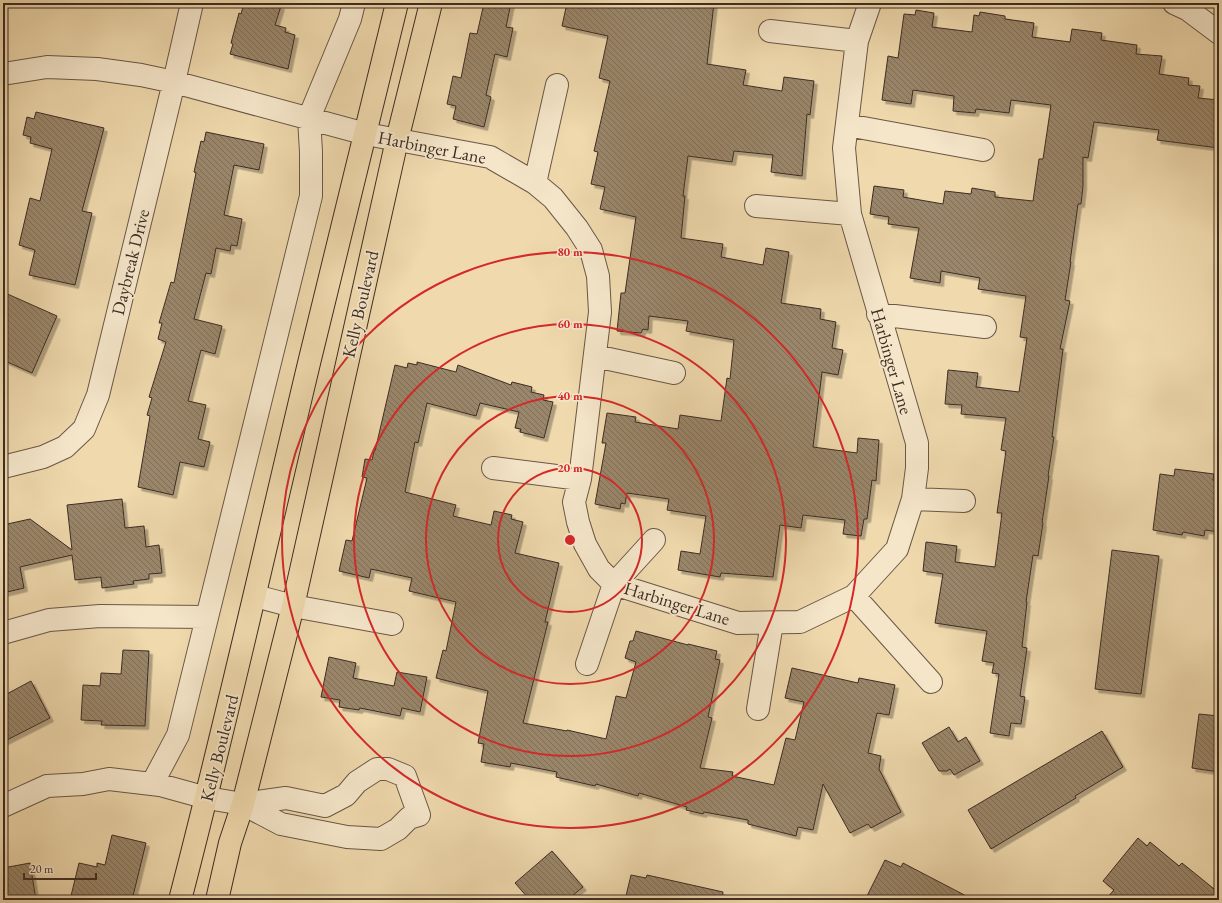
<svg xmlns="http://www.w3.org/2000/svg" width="1222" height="903" font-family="'EB Garamond',serif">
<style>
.building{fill:url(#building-back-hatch);stroke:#3d2c23;filter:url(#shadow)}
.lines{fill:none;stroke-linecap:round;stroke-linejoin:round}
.minor-casing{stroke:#6a5746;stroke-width:24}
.major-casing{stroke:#3d2c23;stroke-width:24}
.minor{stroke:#f5e6ca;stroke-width:22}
.major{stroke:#efd9ad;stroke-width:22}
.ring{fill:none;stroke:#d62828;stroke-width:2}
.labels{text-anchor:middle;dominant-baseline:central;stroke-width:3.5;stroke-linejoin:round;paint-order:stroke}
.street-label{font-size:18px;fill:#3d2c23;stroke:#f5e6ca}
.centre{fill:#d62828;stroke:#f5e6ca;stroke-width:2}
.ring-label{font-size:12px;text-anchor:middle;font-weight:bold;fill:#d62828;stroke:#f5e6ca;stroke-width:3.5;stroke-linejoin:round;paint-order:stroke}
</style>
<defs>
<pattern id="building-back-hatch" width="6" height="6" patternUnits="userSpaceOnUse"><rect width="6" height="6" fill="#9a866b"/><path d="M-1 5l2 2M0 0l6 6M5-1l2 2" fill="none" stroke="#7f6e58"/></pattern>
<filter id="shadow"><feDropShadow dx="3.5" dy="3.5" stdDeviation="0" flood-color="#0004"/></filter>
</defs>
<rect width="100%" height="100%" fill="#efd9ad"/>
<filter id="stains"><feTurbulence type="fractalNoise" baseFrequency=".005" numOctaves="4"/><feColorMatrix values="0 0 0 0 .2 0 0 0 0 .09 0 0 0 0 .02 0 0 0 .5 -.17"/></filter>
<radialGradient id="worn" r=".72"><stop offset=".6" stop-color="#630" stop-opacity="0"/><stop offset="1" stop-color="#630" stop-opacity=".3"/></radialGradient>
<path class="building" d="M 244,3 L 268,3 L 281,6 L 275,25 L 286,28 L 285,32 L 295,35 L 288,69 L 230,54 L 233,44 L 231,43 L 239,13 L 241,14 Z
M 484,3 L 511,3 L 506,27 L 513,28 L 507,57 L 495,54 L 486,95 L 491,97 L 484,127 L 453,119 L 456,106 L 447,104 L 453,76 L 461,78 L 470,33 L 477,34 Z
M 567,3 L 714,3 L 707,64 L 746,70 L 743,85 L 782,91 L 784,77 L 814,81 L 810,115 L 807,114 L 802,176 L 771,172 L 773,155 L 734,151 L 732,162 L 688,156 L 683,196 L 685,196 L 681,238 L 723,244 L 721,257 L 763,265 L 766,248 L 789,252 L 781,303 L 821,309 L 820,319 L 836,322 L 832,348 L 843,350 L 838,375 L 822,372 L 813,447 L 857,453 L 858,438 L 879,440 L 876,481 L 872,480 L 867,519 L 864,519 L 861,536 L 843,534 L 845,520 L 803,515 L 801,528 L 780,525 L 773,577 L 721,573 L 720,577 L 678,570 L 681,551 L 700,554 L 706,516 L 667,510 L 669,499 L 627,493 L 625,504 L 621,503 L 620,509 L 595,504 L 606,443 L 602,443 L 607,413 L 636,417 L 635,422 L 678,429 L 680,415 L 721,421 L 727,378 L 730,379 L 734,340 L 686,331 L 688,321 L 649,316 L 648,330 L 643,329 L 641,333 L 617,331 L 621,293 L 625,293 L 636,217 L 600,209 L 605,187 L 591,184 L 598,152 L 594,151 L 610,81 L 599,78 L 608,36 L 562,26 Z
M 916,10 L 934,13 L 932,27 L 972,32 L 974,15 L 979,16 L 980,12 L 1005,16 L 1005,19 L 1034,23 L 1032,37 L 1070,42 L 1072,29 L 1102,33 L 1101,40 L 1137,45 L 1136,54 L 1162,56 L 1159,74 L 1189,78 L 1188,85 L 1200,86 L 1198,98 L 1219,100 L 1219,148 L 1157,140 L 1159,130 L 1094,122 L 1088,158 L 1083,157 L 1083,186 L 1081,204 L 1078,204 L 1070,262 L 1071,262 L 1065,300 L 1070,301 L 1060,349 L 1063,349 L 1052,437 L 1054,437 L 1048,476 L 1049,476 L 1042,523 L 1043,523 L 1038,556 L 1033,555 L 1026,602 L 1027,602 L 1022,647 L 1027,648 L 1020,696 L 1025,697 L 1021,724 L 1011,723 L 1009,736 L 990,733 L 999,674 L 992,673 L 994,663 L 982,661 L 987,631 L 935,623 L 943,574 L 923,571 L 926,542 L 957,546 L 955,562 L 995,567 L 1002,513 L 997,513 L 1006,451 L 1001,450 L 1006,418 L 961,414 L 962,405 L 945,404 L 948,370 L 978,373 L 976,387 L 1019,392 L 1027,338 L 1020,337 L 1026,296 L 978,289 L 980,278 L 941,271 L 940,283 L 910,278 L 919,228 L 888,224 L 889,217 L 870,214 L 874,186 L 904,190 L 903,197 L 943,204 L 945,191 L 971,194 L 972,188 L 995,192 L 995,197 L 1033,201 L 1039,159 L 1043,159 L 1051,105 L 1011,100 L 1009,113 L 976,109 L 975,113 L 953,111 L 954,96 L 913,90 L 911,104 L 882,100 L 888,56 L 898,58 L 904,14 L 915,15 Z
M 36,112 L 104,128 L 82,211 L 92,213 L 75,285 L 29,275 L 35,250 L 19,245 L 30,198 L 40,201 L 52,149 L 30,143 L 31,137 L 23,135 L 27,117 L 34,119 Z
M 206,132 L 264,144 L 259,170 L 234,165 L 224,215 L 242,219 L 237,246 L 231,245 L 230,251 L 216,248 L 211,274 L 206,273 L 194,319 L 222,326 L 215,354 L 201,350 L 188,401 L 206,405 L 198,439 L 210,442 L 204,467 L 180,462 L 173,495 L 138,487 L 150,416 L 147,415 L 152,398 L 149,397 L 166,342 L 158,339 L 162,323 L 159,323 L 171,282 L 174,283 L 196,173 L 194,172 L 201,141 L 204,142 Z
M 3,292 L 57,316 L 32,373 L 3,360 Z
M 417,362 L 456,372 L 458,365 L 511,385 L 512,382 L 532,387 L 531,392 L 544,395 L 543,400 L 553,402 L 544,438 L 520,432 L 521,429 L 515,428 L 519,412 L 480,403 L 476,416 L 427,403 L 418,443 L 415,442 L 405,492 L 456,505 L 453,516 L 491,525 L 494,511 L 512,515 L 511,519 L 523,522 L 515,553 L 559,563 L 545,622 L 548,622 L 523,723 L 567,731 L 567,730 L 606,739 L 616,696 L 626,698 L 636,662 L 625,658 L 630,641 L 633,641 L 636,631 L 688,645 L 688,644 L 717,651 L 715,659 L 720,660 L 708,717 L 712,718 L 700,768 L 733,772 L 732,776 L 774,785 L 786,738 L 795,740 L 804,702 L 785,698 L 792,668 L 858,683 L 859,678 L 895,685 L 889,715 L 877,713 L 868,753 L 881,756 L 879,769 L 901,812 L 871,828 L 868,824 L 850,833 L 823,784 L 813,830 L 798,827 L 796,836 L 748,824 L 748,820 L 704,812 L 703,814 L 686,810 L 687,807 L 639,793 L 638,796 L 596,784 L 595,786 L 556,777 L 557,772 L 511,763 L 510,767 L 481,762 L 484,744 L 478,743 L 488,691 L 436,678 L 443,650 L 446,651 L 456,602 L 409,591 L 412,578 L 371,569 L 369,578 L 339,571 L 346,540 L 352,541 L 367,478 L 362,477 L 365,459 L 372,460 L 374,451 L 375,451 L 395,365 L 407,368 L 408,363 L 417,365 Z
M 1175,469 L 1214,474 L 1213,480 L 1219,481 L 1219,532 L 1205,530 L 1204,536 L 1183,532 L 1182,535 L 1153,530 L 1160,474 L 1174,476 Z
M 122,499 L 125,528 L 144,526 L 146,547 L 159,545 L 162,573 L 149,574 L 149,579 L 133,581 L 134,584 L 102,588 L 101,577 L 75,580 L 72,555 L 20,567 L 24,588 L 3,593 L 3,525 L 30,519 L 72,550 L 67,505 Z
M 1112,550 L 1159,556 L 1141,694 L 1095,689 Z
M 123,650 L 149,651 L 145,726 L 101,725 L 102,721 L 81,720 L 83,685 L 100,686 L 101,673 L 121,674 Z
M 329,657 L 356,663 L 353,678 L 394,686 L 397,672 L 427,677 L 420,712 L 402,708 L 400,716 L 360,708 L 359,710 L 339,707 L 340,700 L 321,697 Z
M 31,681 L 50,718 L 3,742 L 3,696 Z
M 1199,714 L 1219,716 L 1219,772 L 1192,768 Z
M 949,727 L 958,742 L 966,737 L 980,761 L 954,775 L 950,769 L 947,771 L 939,771 L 922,743 Z
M 1102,731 L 1123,767 L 1075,796 L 1076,798 L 991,849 L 968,810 Z
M 112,835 L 146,843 L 132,900 L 70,900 L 79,863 L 97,867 L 97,863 L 105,865 Z
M 1138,838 L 1147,846 L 1150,842 L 1179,866 L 1182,863 L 1219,893 L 1219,900 L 1105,900 L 1114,890 L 1103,881 Z
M 552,851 L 583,887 L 567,900 L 530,900 L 515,883 Z
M 885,860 L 901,867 L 903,863 L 974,900 L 865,900 Z
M 30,863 L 36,900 L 3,900 L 3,868 Z
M 631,875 L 646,878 L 647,875 L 723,892 L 722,900 L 625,900 Z"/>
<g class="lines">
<defs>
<path id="minor" d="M 1174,3 L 1187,9 L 1219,33
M 770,31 L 857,41
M 3,74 L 47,67 L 97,69 L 141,75 L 174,82 L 366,134 L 490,157 L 535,183 L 553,198 L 577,228 L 591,250 L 598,276 L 600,312 L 580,479 L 574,502 L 578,522 L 585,544 L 599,569 L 614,584 L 738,623 L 800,622 L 854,596 L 897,549 L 913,499 L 917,468 L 917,443 L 850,214 L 844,148 L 857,41 L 870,3
M 847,125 L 983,150
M 535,183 L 557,85
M 756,206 L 850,214
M 878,314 L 985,327
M 595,356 L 674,373
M 3,467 L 43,457 L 65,447 L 84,429 L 98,395 L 174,82 L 192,3
M 493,468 L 580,479
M 913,499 L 964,501
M 255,596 L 293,606 L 392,624
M 854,596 L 931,682
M 3,633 L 49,620 L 100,616 L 207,617
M 587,664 L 614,584 L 654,540
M 758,709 L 772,623
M 152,784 L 178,735 L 311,196 L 311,152 L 309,118 L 350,19 L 354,3
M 3,806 L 47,786 L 83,784 L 109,779 L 160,785 L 207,798 L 243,804 L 286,798 L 325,806 L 346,795 L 357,782 L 377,769 L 388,769 L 405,776 L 419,815 L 409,818 L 398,829 L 381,839 L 347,837 L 281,824 L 243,804"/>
<path id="major" d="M 180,900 C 227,720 267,539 310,359 C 338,240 369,122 397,3
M 217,900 L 230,843 L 243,804 L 293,606 L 397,140 L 431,3"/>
</defs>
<use href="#minor" class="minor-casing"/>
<use href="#major" class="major-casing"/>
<use href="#minor" class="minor"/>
<use href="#major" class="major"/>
</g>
<g class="ring">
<circle cx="570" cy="540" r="72"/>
<circle cx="570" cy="540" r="144"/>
<circle cx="570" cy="540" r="216"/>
<circle cx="570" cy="540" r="288"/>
</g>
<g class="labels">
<g class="street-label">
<text transform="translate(432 147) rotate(11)">Harbinger Lane</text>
<text transform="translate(130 262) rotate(-76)">Daybreak Drive</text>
<text transform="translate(360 304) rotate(-77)">Kelly Boulevard</text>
<text transform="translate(892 361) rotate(74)">Harbinger Lane</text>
<text transform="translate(677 603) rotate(17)">Harbinger Lane</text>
<text transform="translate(219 748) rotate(-76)">Kelly Boulevard</text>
</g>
</g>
<circle cx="570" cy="540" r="6" class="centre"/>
<g class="ring-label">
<text x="570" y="256">80 m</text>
<text x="570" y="328">60 m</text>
<text x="570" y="400">40 m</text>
<text x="570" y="472">20 m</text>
</g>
<rect width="1222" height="903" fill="none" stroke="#efd9ad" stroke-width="16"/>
<rect x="4" y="4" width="1214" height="895" fill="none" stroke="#3d2c23" stroke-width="2"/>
<rect x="8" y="8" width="1206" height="887" fill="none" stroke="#3d2c23"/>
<path d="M24 873v6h72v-6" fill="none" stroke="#3d2c23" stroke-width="2"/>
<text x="30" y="873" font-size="12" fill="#3d2c23" stroke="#f5e6ca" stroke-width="3" paint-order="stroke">20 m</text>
<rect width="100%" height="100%" filter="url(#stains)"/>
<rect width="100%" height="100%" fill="url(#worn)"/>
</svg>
